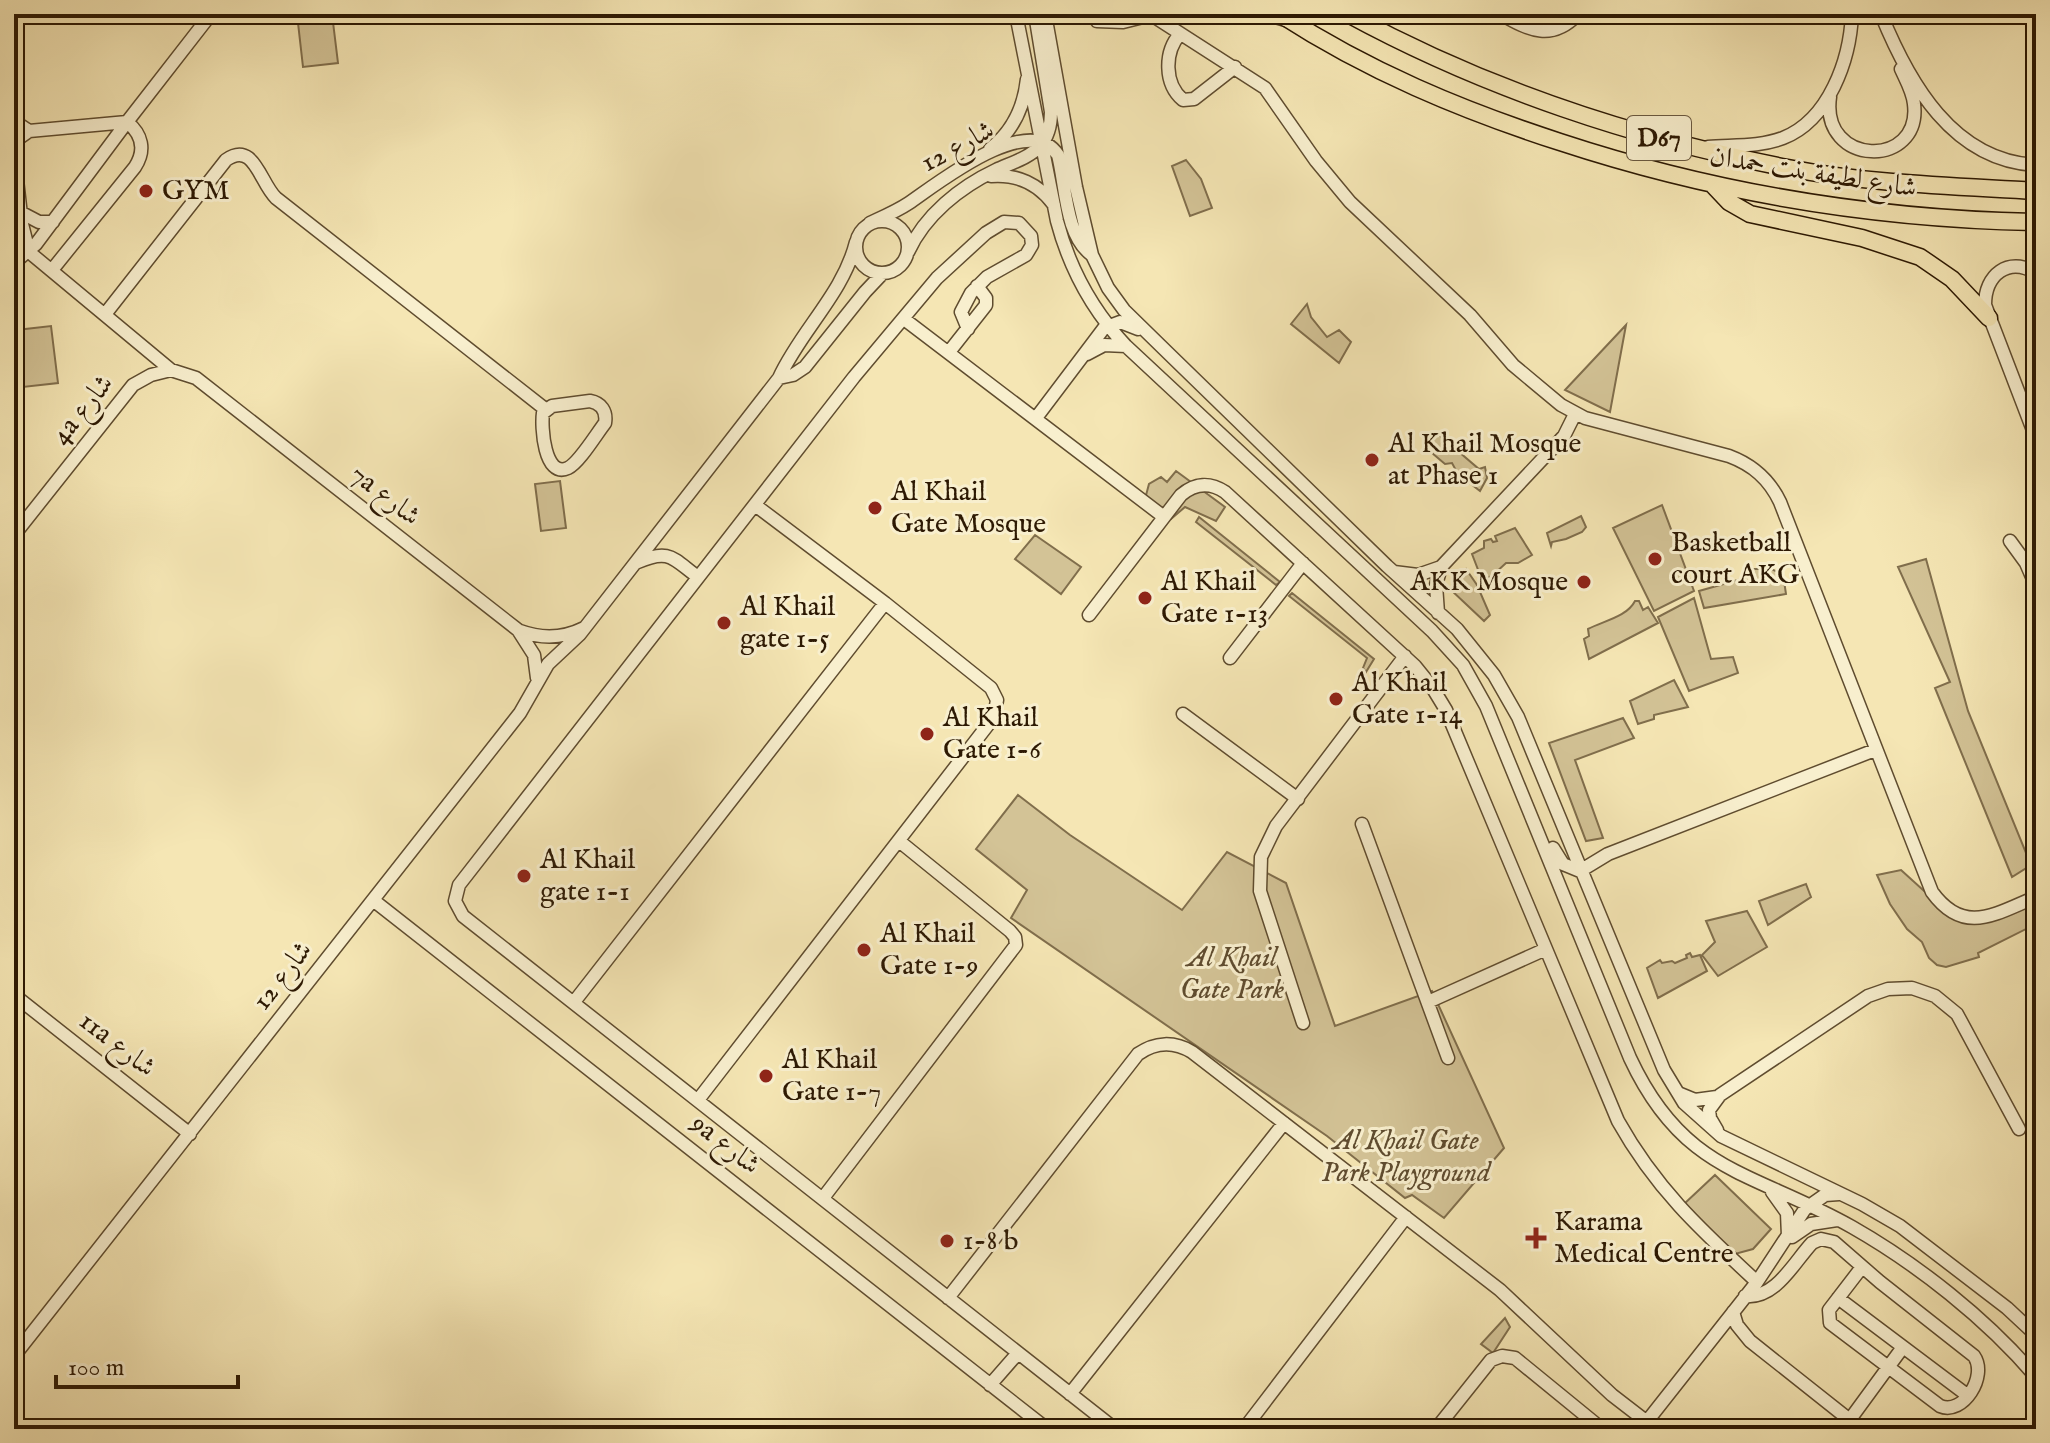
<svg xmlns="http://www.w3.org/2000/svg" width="2050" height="1443" font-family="'IM FELL English',Amiri,serif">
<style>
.green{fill:#d3c396;stroke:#806e4c;stroke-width:2}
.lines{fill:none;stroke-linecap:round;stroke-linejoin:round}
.minor-casing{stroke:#5f4c2f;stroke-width:15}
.major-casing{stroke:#2d1903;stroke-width:19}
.minor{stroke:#f8efce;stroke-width:12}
.major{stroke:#f5e6b4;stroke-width:16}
.poi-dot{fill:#8f2418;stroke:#f8efce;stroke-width:3}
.labels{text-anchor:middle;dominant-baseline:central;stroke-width:6;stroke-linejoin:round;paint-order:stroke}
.shield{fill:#f8efce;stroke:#6a5940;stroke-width:2}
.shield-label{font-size:26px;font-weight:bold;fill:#2d1903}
.street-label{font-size:28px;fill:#2d1903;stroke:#f8efce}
.poi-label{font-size:28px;fill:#2d1903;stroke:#f8efce;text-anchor:start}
.park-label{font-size:28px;font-style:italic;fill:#5f4c2f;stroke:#f8efce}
</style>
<rect width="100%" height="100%" fill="#f5e6b4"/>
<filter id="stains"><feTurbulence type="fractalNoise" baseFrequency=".0025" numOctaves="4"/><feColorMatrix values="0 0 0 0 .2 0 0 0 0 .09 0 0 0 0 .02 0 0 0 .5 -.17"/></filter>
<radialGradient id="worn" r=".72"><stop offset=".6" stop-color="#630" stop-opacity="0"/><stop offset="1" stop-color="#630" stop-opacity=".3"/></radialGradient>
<path class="green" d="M 297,14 L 332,14 L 338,63 L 303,67 Z
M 1186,160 L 1201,179 L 1212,208 L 1190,216 L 1172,166 Z
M 1307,304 L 1311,317 L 1327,337 L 1339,330 L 1351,342 L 1339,363 L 1291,324 Z
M 1626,325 L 1610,412 L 1565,390 Z
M 51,326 L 58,383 L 23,387 L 22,377 L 14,378 L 14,343 L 18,342 L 17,330 Z
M 1438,434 L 1479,469 L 1485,467 L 1487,478 L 1480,491 L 1458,474 L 1452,463 L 1445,464 L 1432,453 L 1431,443 Z
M 1176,471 L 1225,507 L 1216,521 L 1185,507 L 1171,519 L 1145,499 L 1149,484 L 1161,477 L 1167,482 Z
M 560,481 L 566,528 L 541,531 L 535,484 Z
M 1662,505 L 1694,591 L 1654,611 L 1613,528 Z
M 1581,516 L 1586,527 L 1582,532 L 1566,539 L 1552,542 L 1551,546 L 1547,533 Z
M 1199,517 L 1280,582 L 1276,585 L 1196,522 Z
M 1515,528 L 1532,555 L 1518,563 L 1506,563 L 1492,576 L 1482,580 L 1472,554 L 1484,548 L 1484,541 L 1491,539 L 1493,542 L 1497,541 L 1495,536 Z
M 1035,535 L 1081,567 L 1061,594 L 1015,559 Z
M 1926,559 L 1968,711 L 2031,865 L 2012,877 L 1935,688 L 1950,682 L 1898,567 Z
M 1466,569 L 1477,585 L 1490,615 L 1484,621 L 1451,590 L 1454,580 Z
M 1753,569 L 1771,569 L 1783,574 L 1786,594 L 1704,608 L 1699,591 L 1752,576 Z
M 1292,593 L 1374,659 L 1366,672 L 1363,668 L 1367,658 L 1289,596 Z
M 1694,598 L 1711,659 L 1733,657 L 1738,673 L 1689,691 L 1658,617 Z
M 1635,601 L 1639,601 L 1643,610 L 1648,607 L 1658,623 L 1589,659 L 1584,639 L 1589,636 L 1588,629 C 1603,621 1627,617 1635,601 Z
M 1674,680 L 1688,707 L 1654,715 L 1654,719 L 1638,724 L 1630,701 Z
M 1623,718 L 1634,738 L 1575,760 L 1603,838 L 1586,841 L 1549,743 Z
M 1018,795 L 1070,835 L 1182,910 L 1227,852 L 1286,883 L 1335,1026 L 1432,991 L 1504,1148 L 1444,1218 L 1412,1195 L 1405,1198 L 1327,1136 L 1011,918 L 1027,890 L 976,849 Z
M 1901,870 L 1945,910 L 1963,919 L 2026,906 L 2036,924 L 1978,953 L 1979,957 L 1946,967 L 1937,965 L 1929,958 L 1922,942 L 1907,929 L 1890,904 L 1877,875 Z
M 1806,884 L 1811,897 L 1768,925 L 1759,901 Z
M 1747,911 L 1767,947 L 1718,976 L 1702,955 L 1715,942 L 1706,921 Z
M 1690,953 L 1692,957 L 1700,955 L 1707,971 L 1658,998 L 1647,968 L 1660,960 L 1662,963 L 1672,961 L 1675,963 L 1687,958 L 1686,955 Z
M 1715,1175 L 1771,1229 L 1753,1249 L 1735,1254 L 1684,1204 Z
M 1505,1318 L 1510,1327 L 1493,1353 L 1481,1344 Z"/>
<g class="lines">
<defs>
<path id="minor" d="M 1016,14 L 1057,221 C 1070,270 1092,310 1126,346 L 1432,631 L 1463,665 L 1486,706 L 1630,1058 C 1684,1174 1753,1171 1852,1227 C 1917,1264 1987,1319 2036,1377
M 1045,14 L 1076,187 L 1092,255 L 1108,288 L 1124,310 L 1168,353 L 1387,566 L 1457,629 L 1494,675 L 1518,717 L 1664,1070 L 1684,1103 L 1721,1136 L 1862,1204 L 1900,1226 L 2007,1308 L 2036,1335
M 1095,14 L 1097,21 L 1123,22 L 1151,15
M 1150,14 L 1265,88 L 1316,161 L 1350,202 L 1470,315 L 1513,365 L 1561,405 L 1585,418 L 1729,456 C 1753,465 1769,479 1780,502 L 1932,892 C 1964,936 1995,914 2036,897
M 1265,14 L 1289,21
M 1501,14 C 1530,31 1552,41 1578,14
M 1881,14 C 1909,83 1953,161 2036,165
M 1180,34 C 1164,52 1164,84 1183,100 L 1194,99 L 1235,67
M 1830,97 C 1820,167 1922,169 1914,104 C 1913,92 1906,80 1901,69
M 14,121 L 29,131
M 1708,147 C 1732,145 1760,147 1783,138 C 1829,120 1850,60 1852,14
M 14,148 L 19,138 L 29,131 L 127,122 C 142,134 146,150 135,167 L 52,270
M 990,149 C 1012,132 1024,107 1027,79
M 14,153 L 22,224 L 29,252 L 171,370
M 991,176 C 1017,174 1039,184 1054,205
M 20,212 L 39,222 L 53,222
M856 247a26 26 0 1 1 52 0a26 26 0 1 1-52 0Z
M 870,223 C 883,217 897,211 909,203 C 937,184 1029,110 1058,155 C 1066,186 1065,236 1092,255
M 908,252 C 925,215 960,187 996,170 C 1011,163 1029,158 1040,146 C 1048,137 1051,124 1051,112 L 1035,14
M 14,263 L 36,244 L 127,122 L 211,14
M 2036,273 C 2008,256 1985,275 1985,305 L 2036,438
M 106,313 L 226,160 C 254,140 260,183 276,198 L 545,409
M 904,319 L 1164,517
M 968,329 L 961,312 L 971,293 L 987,277 L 1026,255 L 1032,245 L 1031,236 L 1019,223 L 1004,222 L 986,233 L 937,278 L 854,377 L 459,885 L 455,901 L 463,916 L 1115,1429
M 949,352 L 986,305 L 986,298 L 977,286
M 1087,354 L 1104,345 L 1126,346
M 779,378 L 793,375 L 805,367 L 865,292 L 882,274
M 590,401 C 601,403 607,411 605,423 C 597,433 579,463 568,468 C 544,479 541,426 543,413 L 552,406 Z
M 1036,418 L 1104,328 L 1120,322 L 1138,329
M 14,535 L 133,385 L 151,375 L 171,370 L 196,378 L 518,630 L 534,655 L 537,678
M 2010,541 L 2026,563 L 2036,586
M 638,562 C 670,548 673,559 698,577
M 1394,572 L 1418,575 L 1441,567 L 1564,436 L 1575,414
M 1438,613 L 1436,585 L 1441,567
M 1089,615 L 1181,495 C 1195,483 1210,482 1225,492 L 1415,666 L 1432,687 L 1446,710 L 1618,1121 C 1656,1189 1701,1230 1757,1282
M 520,631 C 542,639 564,638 584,628
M 1230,658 L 1303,563
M 1183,714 L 1298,799
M 1362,824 L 1448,1058
M 1553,848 L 1563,864 L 1580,871 L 1608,854 L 1875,750
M 373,900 L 1047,1429
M 14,995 L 190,1134
M 574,1002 L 885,603
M 1428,1002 L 1546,949
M 1303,1023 L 1260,891 L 1261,857 L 1276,826 L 1405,656
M 1678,1093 L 1695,1100 L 1717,1097
M 698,1100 L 994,717 L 997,700 L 991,688 L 885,603 L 755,505
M 1717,1130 L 1710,1118 L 1709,1110 L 1720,1095 L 1868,996 L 1888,989 L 1912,988 L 1935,996 L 1957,1014 L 2019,1129
M 1772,1192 L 1787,1213 L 1788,1236
M 823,1198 L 1016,945 L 1015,937 L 1010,931 L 899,841
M 1792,1237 L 1811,1224 L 1837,1220
M 1745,1296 C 1776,1299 1794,1262 1812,1243 L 1821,1239 L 1834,1242 L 1880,1282 L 1974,1356 C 1988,1376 1963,1416 1940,1406 L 1830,1323 L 1829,1310 L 1862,1267
M 948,1298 L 1138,1054 C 1155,1042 1174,1041 1192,1052 L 1500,1290 L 1612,1395 L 1647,1422
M 1838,1298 L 1967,1395
M 1733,1312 L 1737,1325 L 1750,1341 L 1861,1429
M 14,1356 L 520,713 L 548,664 L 580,634 L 779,378 C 801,330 843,294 856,242
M 990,1385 L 1018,1353
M 1070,1394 L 1284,1123
M 1244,1429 L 1406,1217
M 1436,1429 L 1491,1360 L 1502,1356 L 1515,1358 L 1602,1429
M 1641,1429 L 1757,1282 L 1805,1209 L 1825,1195 L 1839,1194
M 1843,1429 L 1903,1347"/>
<path id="major" d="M 1280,14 C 1368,71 1461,110 1560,142 C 1715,193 1873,219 2036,222
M 1348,14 C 1484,88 1636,139 1788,168 C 1869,184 1953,186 2036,191
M 1712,184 L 1729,202 L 1750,214 L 1862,238 L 1920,257 L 1952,279 L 1989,318"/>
</defs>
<use href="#minor" class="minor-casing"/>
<use href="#major" class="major-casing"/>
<use href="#minor" class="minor"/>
<use href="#major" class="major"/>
</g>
<g class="poi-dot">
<circle cx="146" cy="191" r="8"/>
<circle cx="1372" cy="460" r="8"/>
<circle cx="875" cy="508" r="8"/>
<circle cx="1655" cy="559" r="8"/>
<circle cx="1584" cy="582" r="8"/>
<circle cx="1145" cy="598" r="8"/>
<circle cx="724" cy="623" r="8"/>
<circle cx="1336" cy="699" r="8"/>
<circle cx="927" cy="734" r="8"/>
<circle cx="524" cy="876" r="8"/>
<circle cx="864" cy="950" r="8"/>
<circle cx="766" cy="1076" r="8"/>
<path d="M1532 1226h8v8h8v8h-8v8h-8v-8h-8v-8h8z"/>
<circle cx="947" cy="1241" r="8"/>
</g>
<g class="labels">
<rect class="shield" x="1627" y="116" width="64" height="44" rx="6"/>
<g class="shield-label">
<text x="1659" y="138">D67</text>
</g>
<g class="street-label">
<text transform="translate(958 147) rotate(-28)">شارع 12</text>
<text transform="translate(1813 173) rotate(9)">شارع لطيفة بنت حمدان</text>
<text transform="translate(83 410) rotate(-51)">4a شارع</text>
<text transform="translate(385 496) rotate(38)">7a شارع</text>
<text transform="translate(283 976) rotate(-52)">شارع 12</text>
<text transform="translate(117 1045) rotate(38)">11a شارع</text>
<text transform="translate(725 1145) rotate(38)">9a شارع</text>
</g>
<g class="poi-label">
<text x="162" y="191">GYM</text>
<text x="1388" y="444">Al Khail Mosque<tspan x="1388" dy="32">at Phase 1</tspan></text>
<text x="891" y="492">Al Khail<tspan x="891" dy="32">Gate Mosque</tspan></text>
<text x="1671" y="543">Basketball<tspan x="1671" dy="32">court AKG</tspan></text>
<text x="1161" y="582">Al Khail<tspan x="1161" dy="32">Gate 1-13</tspan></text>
<text x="1568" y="582" text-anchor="end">AKK Mosque</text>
<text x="740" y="607">Al Khail<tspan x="740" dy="32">gate 1-5</tspan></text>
<text x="1352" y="683">Al Khail<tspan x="1352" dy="32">Gate 1-14</tspan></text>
<text x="943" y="718">Al Khail<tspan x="943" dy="32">Gate 1-6</tspan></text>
<text x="540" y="860">Al Khail<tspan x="540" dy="32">gate 1-1</tspan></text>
<text x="880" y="934">Al Khail<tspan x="880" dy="32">Gate 1-9</tspan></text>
<text x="782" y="1060">Al Khail<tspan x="782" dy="32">Gate 1-7</tspan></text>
<text x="1554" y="1222">Karama<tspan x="1554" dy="32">Medical Centre</tspan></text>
<text x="963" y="1241">1-8 b</text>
</g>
<g class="park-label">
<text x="1232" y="958">Al Khail<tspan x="1232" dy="32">Gate Park</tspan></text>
<text x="1406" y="1141">Al Khail Gate<tspan x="1406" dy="32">Park Playground</tspan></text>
</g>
</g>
<rect width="2050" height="1443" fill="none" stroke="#f5e6b4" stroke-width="48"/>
<rect x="16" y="16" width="2018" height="1411" fill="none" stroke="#2d1903" stroke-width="4"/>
<rect x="24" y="24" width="2002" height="1395" fill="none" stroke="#2d1903" stroke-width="2"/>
<path d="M56 1375v12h182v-12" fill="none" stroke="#2d1903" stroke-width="4"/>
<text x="68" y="1375" font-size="24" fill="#2d1903" stroke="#f8efce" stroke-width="6" paint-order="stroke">100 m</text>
<rect width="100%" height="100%" filter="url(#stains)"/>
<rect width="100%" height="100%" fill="url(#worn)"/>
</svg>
